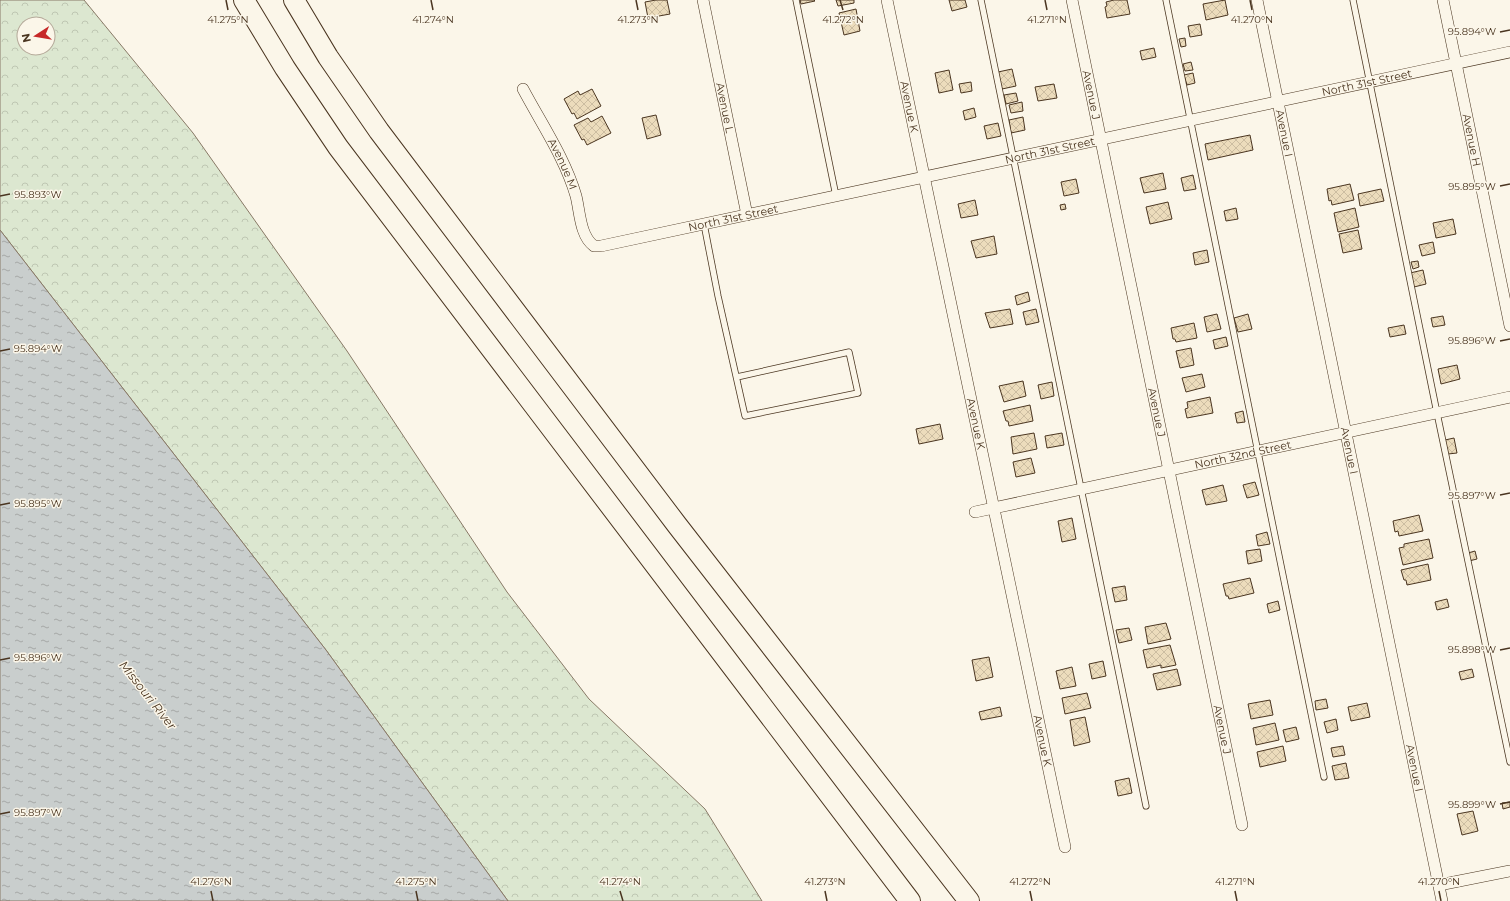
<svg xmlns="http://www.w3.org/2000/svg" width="1510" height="901" font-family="Montserrat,sans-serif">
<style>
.forest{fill:url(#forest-crowns);stroke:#887966;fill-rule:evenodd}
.water{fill:url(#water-ripples);stroke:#887966}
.building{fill:url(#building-cross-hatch);stroke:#4a3520}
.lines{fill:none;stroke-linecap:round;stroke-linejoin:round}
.service-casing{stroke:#4a3520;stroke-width:7}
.minor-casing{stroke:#4a3520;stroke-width:12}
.motorway-casing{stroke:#4a3520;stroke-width:22}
.service{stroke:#fbf6e9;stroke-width:5.5}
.minor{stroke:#fbf6e9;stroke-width:11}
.motorway{stroke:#fbf6e9;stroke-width:20}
.ticks{fill:none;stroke:#4a3520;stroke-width:1.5}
.labels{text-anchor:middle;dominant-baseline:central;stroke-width:3;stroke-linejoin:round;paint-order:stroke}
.street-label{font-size:11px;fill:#4a3520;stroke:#fbf6e9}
.water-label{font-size:12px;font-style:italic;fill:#4a3520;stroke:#fbf6e9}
.ticks-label{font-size:10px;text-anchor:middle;fill:#4a3520;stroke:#fbf6e9;stroke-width:3;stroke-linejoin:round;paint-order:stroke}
</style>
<defs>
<pattern id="forest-crowns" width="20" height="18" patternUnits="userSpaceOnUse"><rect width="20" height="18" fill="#dce7d0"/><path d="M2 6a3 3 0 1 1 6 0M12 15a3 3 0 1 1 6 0" fill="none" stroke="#bec7b2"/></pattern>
<pattern id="water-ripples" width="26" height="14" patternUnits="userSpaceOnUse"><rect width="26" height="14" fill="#c9cecd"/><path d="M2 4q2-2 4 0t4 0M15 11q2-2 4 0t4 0" fill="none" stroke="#a5a8a6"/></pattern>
<pattern id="building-cross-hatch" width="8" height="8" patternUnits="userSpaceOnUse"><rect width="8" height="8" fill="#ecdcbc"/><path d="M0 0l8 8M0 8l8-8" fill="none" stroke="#ccbda1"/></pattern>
</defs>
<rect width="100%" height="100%" fill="#fbf6e9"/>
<path class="forest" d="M 0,0 L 84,0 L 193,133 L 347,351 L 507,592 L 589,699 L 705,809 L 762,901 L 508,901 L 326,650 L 0,230 ZM 24,24 L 48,24 L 48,48 L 24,48 Z"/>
<path class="water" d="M 0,230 L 326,650 L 508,901 L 0,901 Z"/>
<path class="building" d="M 656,0 L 667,0 L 670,14 L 648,18 L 645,2 Z
M 800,0 L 814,0 L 815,1 L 801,4 Z
M 836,0 L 854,0 L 854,3 L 838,6 Z
M 949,0 L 965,0 L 967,7 L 952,11 Z
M 1114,0 L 1127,0 L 1130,14 L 1107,18 L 1105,7 L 1107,6 L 1106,2 Z
M 1225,0 L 1228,15 L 1206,20 L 1203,4 Z
M 856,9 L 860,31 L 844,35 L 839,13 Z
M 1200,24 L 1202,35 L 1190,37 L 1188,26 Z
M 1185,38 L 1186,46 L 1181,47 L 1179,39 Z
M 1154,48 L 1156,57 L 1142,60 L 1140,51 Z
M 1191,62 L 1193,70 L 1185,71 L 1183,64 Z
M 1012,69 L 1016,86 L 1002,89 L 998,72 Z
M 949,70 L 953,90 L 939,93 L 935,73 Z
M 1193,73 L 1195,83 L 1187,85 L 1184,75 Z
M 971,82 L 972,91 L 961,93 L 959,84 Z
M 1054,84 L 1057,98 L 1038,101 L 1035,87 Z
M 592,89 L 601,106 L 577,119 L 574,113 L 572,114 L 564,99 L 578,91 L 580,95 Z
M 1016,93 L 1018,101 L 1006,104 L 1004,95 Z
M 1022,102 L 1023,111 L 1011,113 L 1009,105 Z
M 974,108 L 976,117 L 965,120 L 963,111 Z
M 656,115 L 661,135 L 647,139 L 642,118 Z
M 602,116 L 611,133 L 587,145 L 584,139 L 582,140 L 574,125 L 588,118 L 591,122 Z
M 1023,117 L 1025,130 L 1011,133 L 1009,120 Z
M 998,123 L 1001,136 L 987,139 L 984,126 Z
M 1250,135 L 1253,150 L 1208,160 L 1205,144 Z
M 1163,173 L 1166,189 L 1144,193 L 1140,178 Z
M 1193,175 L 1196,189 L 1184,191 L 1181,178 Z
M 1076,179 L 1079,193 L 1064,196 L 1061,182 Z
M 1350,184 L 1354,200 L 1332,205 L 1331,200 L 1329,201 L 1327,189 Z
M 1381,189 L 1384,201 L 1360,206 L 1358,194 Z
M 975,200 L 978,215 L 961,218 L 958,204 Z
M 1168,202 L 1172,219 L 1150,224 L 1146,207 Z
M 1065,204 L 1066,209 L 1061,210 L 1060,205 Z
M 1236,208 L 1238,219 L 1226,221 L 1224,211 Z
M 1355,208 L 1359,227 L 1338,232 L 1334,213 Z
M 1453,219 L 1456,234 L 1436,238 L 1433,223 Z
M 1358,230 L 1362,249 L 1343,253 L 1339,234 Z
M 994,236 L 997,254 L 976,258 L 971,241 Z
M 1433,242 L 1435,253 L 1422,256 L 1419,245 Z
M 1207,250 L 1209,262 L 1195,265 L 1193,253 Z
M 1418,261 L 1419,267 L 1413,269 L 1411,262 Z
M 1423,270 L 1426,284 L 1414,287 L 1410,273 Z
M 1028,292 L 1030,301 L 1017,305 L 1015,296 Z
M 1010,309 L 1013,324 L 990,328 L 985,313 Z
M 1036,309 L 1039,322 L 1026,325 L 1023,312 Z
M 1217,314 L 1221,329 L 1207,332 L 1204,317 Z
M 1248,314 L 1252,329 L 1238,332 L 1234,318 Z
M 1443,316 L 1445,325 L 1433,327 L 1431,318 Z
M 1194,323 L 1197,338 L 1176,342 L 1175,339 L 1173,339 L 1171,328 Z
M 1404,325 L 1406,334 L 1390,337 L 1388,328 Z
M 1226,337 L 1228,346 L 1215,349 L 1213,340 Z
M 1191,348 L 1194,365 L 1180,368 L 1176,351 Z
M 1457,365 L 1460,379 L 1441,384 L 1438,369 Z
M 1202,374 L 1205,387 L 1186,392 L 1182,378 Z
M 1023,381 L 1026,396 L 1004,402 L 999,386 Z
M 1052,382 L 1054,396 L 1041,399 L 1038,385 Z
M 1210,397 L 1213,413 L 1187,418 L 1185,409 L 1188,408 L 1187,402 Z
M 1030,405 L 1033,421 L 1009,426 L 1008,421 L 1006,421 L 1003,411 Z
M 1243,411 L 1245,422 L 1237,423 L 1235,413 Z
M 940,424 L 943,439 L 919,444 L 916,429 Z
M 1034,433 L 1037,449 L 1013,454 L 1011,437 Z
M 1062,433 L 1064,445 L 1047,448 L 1045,436 Z
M 1454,438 L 1457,453 L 1448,454 L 1445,440 Z
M 1031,458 L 1035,473 L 1016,477 L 1013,462 Z
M 1255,482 L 1259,495 L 1247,498 L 1243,485 Z
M 1223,485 L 1227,501 L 1206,505 L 1202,490 Z
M 1419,515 L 1423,531 L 1399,536 L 1398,531 L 1395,532 L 1393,521 Z
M 1072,518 L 1076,539 L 1062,542 L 1058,521 Z
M 1267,532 L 1270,544 L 1258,546 L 1256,535 Z
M 1429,539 L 1433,558 L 1403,565 L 1399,548 L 1404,547 L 1404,544 Z
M 1260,549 L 1262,561 L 1248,564 L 1246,551 Z
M 1475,551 L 1477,559 L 1469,561 L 1468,553 Z
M 1428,564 L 1431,580 L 1407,585 L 1406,580 L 1404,580 L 1401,570 Z
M 1250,578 L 1254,593 L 1229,599 L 1228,596 L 1226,596 L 1223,584 Z
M 1125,586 L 1127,600 L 1115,602 L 1112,588 Z
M 1447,599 L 1449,607 L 1437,610 L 1435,602 Z
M 1278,601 L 1280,610 L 1269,613 L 1267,604 Z
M 1166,623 L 1171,639 L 1148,644 L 1145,627 Z
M 1129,628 L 1132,640 L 1119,643 L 1116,630 Z
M 1170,645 L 1176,665 L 1161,668 L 1161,665 L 1147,668 L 1143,650 Z
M 989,657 L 993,677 L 976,681 L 972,660 Z
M 1103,661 L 1106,676 L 1092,679 L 1089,664 Z
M 1072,667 L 1076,686 L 1060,689 L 1056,671 Z
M 1177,669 L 1181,685 L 1157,690 L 1153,674 Z
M 1472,669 L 1474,677 L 1461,680 L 1459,672 Z
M 1087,693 L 1091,708 L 1065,714 L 1062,698 Z
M 1326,699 L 1328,708 L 1316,710 L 1315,701 Z
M 1270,700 L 1273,715 L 1251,719 L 1248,704 Z
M 1367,703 L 1370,717 L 1351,721 L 1348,707 Z
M 1000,707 L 1002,716 L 981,720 L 979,712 Z
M 1085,717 L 1090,742 L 1074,746 L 1070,720 Z
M 1336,719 L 1338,730 L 1327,733 L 1324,722 Z
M 1275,723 L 1279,740 L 1256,745 L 1253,728 Z
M 1296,727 L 1299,739 L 1286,742 L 1283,730 Z
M 1283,746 L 1286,761 L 1260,767 L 1257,752 Z
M 1343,746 L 1345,755 L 1333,757 L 1331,748 Z
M 1346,763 L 1349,778 L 1335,780 L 1332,766 Z
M 1129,778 L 1132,793 L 1118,796 L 1115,781 Z
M 1510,802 L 1510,807 L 1503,809 L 1502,803 Z
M 1473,811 L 1478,831 L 1462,835 L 1457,814 Z"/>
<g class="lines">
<defs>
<path id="service" d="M 796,0 L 836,196
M 981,0 L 1146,806
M 1166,0 L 1324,777
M 1353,0 L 1437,413 L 1510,762
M 704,224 L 718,296 L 745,416 L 858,393 L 849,352 L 737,377"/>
<g id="minor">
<path id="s1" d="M 703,0 L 747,215"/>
<path id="s2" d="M 887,0 L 1065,847"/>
<path id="s3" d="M 1072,0 L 1242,825"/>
<path id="s4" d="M 1257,0 L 1442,901"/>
<path id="s5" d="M 1443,0 L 1510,326"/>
<path id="s6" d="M 523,89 C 541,123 565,158 576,196 C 580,212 580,236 594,246 L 601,246 L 1510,52"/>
<path id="s7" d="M 975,512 L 1510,397"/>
<path d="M 1439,885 L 1510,871"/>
</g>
<path id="motorway" d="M 244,0 L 285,68 L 338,147 L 910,901
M 294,0 L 328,57 L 379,131 L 677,525 L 969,901"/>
</defs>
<use href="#service" class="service-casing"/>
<use href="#minor" class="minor-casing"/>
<use href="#motorway" class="motorway-casing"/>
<use href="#service" class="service"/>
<use href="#minor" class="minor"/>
<use href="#motorway" class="motorway"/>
</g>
<path class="ticks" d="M 226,0 L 228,10M 431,0 L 433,10M 636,0 L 638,10M 840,0 L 843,10M 1045,0 L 1047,10M 1250,0 L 1252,10M 1500,32 L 1510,30M 1500,186 L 1510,184M 0,196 L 10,194M 1500,341 L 1510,339M 0,351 L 10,349M 1500,495 L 1510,493M 0,505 L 10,503M 1500,650 L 1510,648M 0,660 L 10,658M 1500,804 L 1510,802M 0,814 L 10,812M 211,891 L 213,901M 416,891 L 418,901M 620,891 L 623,901M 825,891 L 827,901M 1030,891 L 1032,901M 1235,891 L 1237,901M 1439,891 L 1441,901"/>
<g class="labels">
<g class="street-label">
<text stroke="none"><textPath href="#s6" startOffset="964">North 31st Street</textPath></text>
<text stroke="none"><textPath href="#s3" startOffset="97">Avenue J</textPath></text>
<text stroke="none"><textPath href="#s2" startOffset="109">Avenue K</textPath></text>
<text stroke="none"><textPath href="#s1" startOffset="110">Avenue L</textPath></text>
<text stroke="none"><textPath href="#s4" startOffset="136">Avenue I</textPath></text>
<text stroke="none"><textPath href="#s5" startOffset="143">Avenue H</textPath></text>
<text stroke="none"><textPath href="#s6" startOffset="640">North 31st Street</textPath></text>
<text stroke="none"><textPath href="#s6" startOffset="85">Avenue M</textPath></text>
<text stroke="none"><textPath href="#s6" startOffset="316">North 31st Street</textPath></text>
<text stroke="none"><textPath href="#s3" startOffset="421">Avenue J</textPath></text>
<text stroke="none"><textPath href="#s2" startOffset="433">Avenue K</textPath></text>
<text stroke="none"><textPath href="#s4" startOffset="460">Avenue I</textPath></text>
<text stroke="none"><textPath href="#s7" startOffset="274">North 32nd Street</textPath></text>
<text stroke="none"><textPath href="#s3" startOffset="745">Avenue J</textPath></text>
<text stroke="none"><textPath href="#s2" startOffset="757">Avenue K</textPath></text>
<text stroke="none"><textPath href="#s4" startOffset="784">Avenue I</textPath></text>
</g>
<g class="water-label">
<text transform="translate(148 695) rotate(52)">Missouri River</text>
</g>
</g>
<g class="ticks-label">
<text x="228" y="23">41.275°N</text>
<text x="433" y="23">41.274°N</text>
<text x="638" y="23">41.273°N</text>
<text x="843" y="23">41.272°N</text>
<text x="1047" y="23">41.271°N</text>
<text x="1252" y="23">41.270°N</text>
<text x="1472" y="35">95.894°W</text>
<text x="1472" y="190">95.895°W</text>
<text x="38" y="198">95.893°W</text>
<text x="1472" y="344">95.896°W</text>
<text x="38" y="352">95.894°W</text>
<text x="1472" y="499">95.897°W</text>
<text x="38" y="507">95.895°W</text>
<text x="1472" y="653">95.898°W</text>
<text x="38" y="661">95.896°W</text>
<text x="1472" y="808">95.899°W</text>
<text x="38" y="816">95.897°W</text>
<text x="211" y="885">41.276°N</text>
<text x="416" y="885">41.275°N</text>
<text x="620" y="885">41.274°N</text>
<text x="825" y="885">41.273°N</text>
<text x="1030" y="885">41.272°N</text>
<text x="1235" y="885">41.271°N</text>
<text x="1439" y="885">41.270°N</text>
</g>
<g transform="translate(36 36) rotate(258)"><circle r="19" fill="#fbf6e9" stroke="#b4a999"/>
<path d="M0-3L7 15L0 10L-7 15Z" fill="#c62828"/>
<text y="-6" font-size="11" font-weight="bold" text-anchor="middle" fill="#4a3520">N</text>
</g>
</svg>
